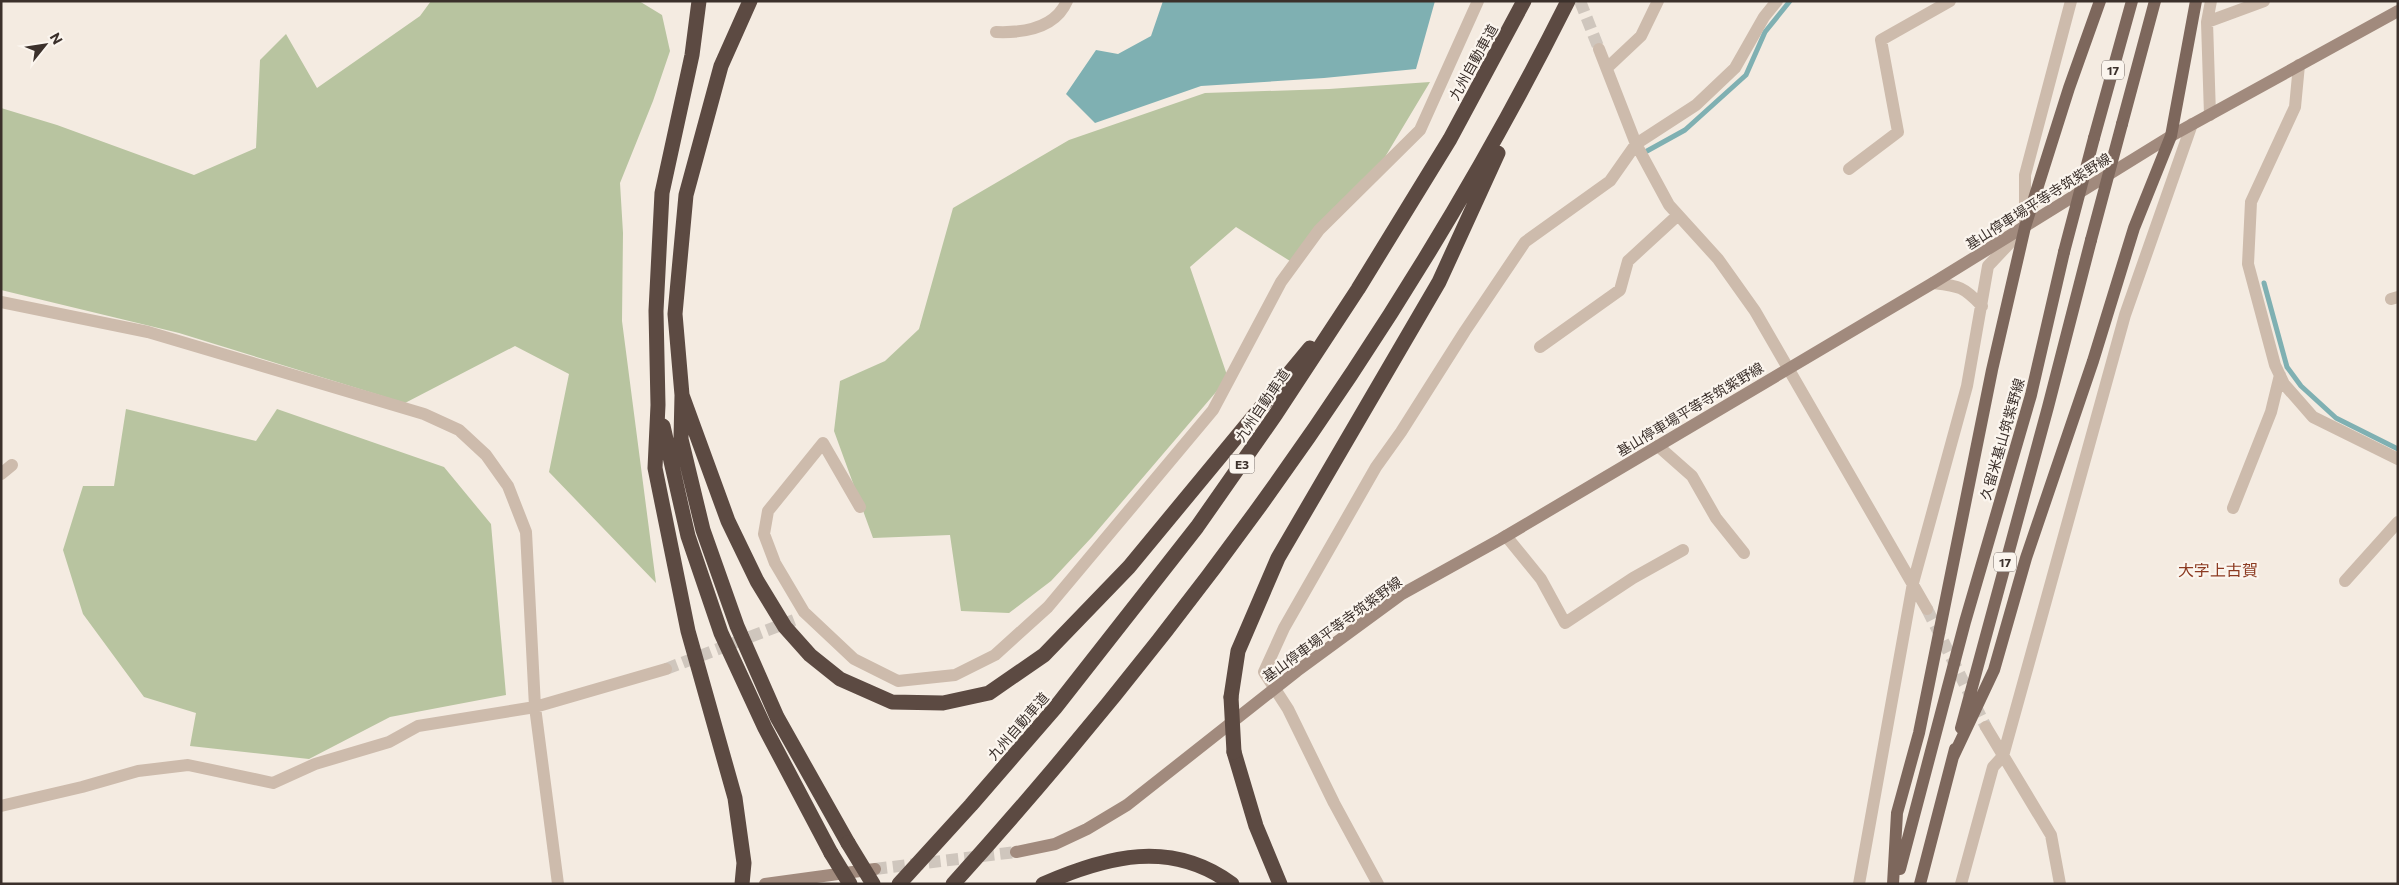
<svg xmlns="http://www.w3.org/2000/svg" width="2399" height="885" font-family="Commissioner,'Noto Sans JP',sans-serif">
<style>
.green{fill:#b8c4a0}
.water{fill:#7fb0b2}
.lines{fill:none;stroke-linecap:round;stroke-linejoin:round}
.stream{stroke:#7fb0b2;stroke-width:5}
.minor-tunnel{stroke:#cfc6bd;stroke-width:12;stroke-dasharray:12 6;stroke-linecap:butt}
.secondary-tunnel{stroke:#cfc6bd;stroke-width:12;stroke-dasharray:12 6;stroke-linecap:butt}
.minor{stroke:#cdbbac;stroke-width:12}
.secondary{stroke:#a18a7d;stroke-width:12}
.primary{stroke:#7d675c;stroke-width:12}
.motorway{stroke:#5c4a42;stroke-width:15}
.primary-bridge{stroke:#7d675c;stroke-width:12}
.motorway-bridge{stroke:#5c4a42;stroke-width:15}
.labels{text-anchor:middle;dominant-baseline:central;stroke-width:4.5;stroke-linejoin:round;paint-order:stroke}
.shield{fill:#fbf5ee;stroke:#756b66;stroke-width:1}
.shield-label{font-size:12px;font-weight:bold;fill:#3b302b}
.street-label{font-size:14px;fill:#3b302b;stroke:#fbf5ee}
.quarter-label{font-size:16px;fill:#8c3b22;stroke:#fbf5ee}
</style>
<rect width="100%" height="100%" fill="#f4ebe1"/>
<path class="green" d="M 431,1 L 639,1 L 662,15 L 670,51 L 653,101 L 620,183 L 623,233 L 622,321 L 656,583 L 549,472 L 569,374 L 515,346 L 405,403 L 179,333 L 1,290 L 1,108 L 57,125 L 194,175 L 256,148 L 260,60 L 286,34 L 317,88 L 420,16 Z
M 1430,82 L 1382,162 L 1290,261 L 1236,227 L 1190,267 L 1228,378 L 1092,537 L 1051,581 L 1009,613 L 961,611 L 950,535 L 873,538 L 834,431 L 840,381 L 885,361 L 919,329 L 953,208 L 1069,140 L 1205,93 L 1329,89 Z
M 126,409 L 256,441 L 277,409 L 444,467 L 491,524 L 506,695 L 390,717 L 309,759 L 190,746 L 196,713 L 144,697 L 83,614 L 63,550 L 83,486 L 114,486 Z"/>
<path class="water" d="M 1163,1 L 1435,1 L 1416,69 L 1324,78 L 1201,86 L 1095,123 L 1066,94 L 1096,50 L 1118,54 L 1151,36 Z"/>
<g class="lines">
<path class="stream" d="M 1647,151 L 1685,130 L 1746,75 L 1765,32 L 1790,1
M 2264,283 L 2287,367 L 2301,386 L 2336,418 L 2398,449"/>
<path class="minor-tunnel" d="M 1580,1 L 1599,49
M 1927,609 L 1986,727
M 666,669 L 794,620"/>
<path class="secondary-tunnel" d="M 875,869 L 1016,852"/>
<path class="minor" d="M 2207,22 L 2264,1
M 996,32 C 1022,33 1055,29 1067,1
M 1599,49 L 1636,144 L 1669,205 L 1718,259 L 1755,311 L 1927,609
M 2299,65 L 2295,107 L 2251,202 L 2248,264 L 2275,365 L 2284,384 L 2313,417 L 2398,459
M 1607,68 L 1641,36 L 1658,1
M 2210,115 L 2207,22 L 2211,1
M 1849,169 L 1898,132 L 1881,40 L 1950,1
M 1933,283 C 1959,286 1963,286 1982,306
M 2391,299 L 2398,297
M 1,302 L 148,332 L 424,414 L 459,430 L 486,455 L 508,486 L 526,532 L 535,707 L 558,884
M 1540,347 L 1620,290 L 1628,261 L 1678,215
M 1658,446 L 1692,476 L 1716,518 L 1744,553
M 1,474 L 12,465
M 860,507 L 823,443 L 768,511 L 764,534 L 775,563 L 804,612 L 854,659 L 898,681 L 955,675 L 995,655 L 1048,607 L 1213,410 L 1281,282 L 1319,230 L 1420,130 L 1478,1
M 2233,508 L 2271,412 L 2280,375
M 1506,536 L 1541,579 L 1565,623 L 1633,578 L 1683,550
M 2345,581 L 2398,522
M 1986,727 L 2051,835 L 2060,884
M 1,806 L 82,787 L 138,771 L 188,765 L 273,783 L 315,764 L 389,742 L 418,726 L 535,707 L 666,669
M 1378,884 L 1334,803 L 1288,709 L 1264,672 L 1284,628 L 1376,467 L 1401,432 L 1465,331 L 1525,242 L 1610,181 L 1636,144 L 1696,105 L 1735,68 L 1764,17 L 1777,1
M 1859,884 L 1913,583 L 1967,386 L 1988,266 L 2025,227 L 2025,175 L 2071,1
M 1961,884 L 1993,767 L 2003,756 L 2125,315 L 2192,124"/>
<path class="secondary" d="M 1016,852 L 1055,844 L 1087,829 L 1127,805 L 1297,671 L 1402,594 L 1501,539 L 1933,283 L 2171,136 L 2398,11
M 765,884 L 875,869"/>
<path class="primary" d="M 2122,124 L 2155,1
M 2094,138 L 2132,1
M 1961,728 L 2048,407 L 2091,240
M 1953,757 L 1994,670 L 2026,558 L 2093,361 L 2134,228 L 2171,136 L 2196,1
M 1900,869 L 1965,622 L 2031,395 L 2064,252
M 1893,884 L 1897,813 L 1919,733 L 1992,370 L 2025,227 L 2069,88 L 2100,1
M 1920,884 L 1955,749"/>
<path class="motorway" d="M 699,1 L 692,55 L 662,193 L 656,311 L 658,405 L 655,468 L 688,631 L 735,798 L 744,863 L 742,884
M 750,1 L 721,66 L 686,195 L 675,314 L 682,395 L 681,439 L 703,530 L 737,626 L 777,717 L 848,843
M 682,395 L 728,521 L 757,581 L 785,627 L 810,655 L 840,679 L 892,702 L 943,703 L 989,693 L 1044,655 L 1129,567 L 1310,348
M 663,426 L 688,536 L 721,633 L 765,728 L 831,853
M 1231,697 L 1238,651 L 1278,558 L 1439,282 L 1498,153
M 1234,752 L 1256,826 L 1280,884
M 899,884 L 971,805 L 1055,708 L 1197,527 L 1276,414 L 1358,289 L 1450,139 L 1524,1
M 953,884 C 1194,617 1407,323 1568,1
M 1043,884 C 1107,856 1171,839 1232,884"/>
<path class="primary-bridge" d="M 2091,240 L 2122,124
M 2064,252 L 2094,138"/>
<path class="motorway-bridge" d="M 1231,697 L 1234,752
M 848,843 L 873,884
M 831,853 L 850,884"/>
</g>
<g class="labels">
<g class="shield">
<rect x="2102" y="60.5" width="22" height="19" rx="4"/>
<rect x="1229.5" y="454.5" width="25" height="19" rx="4"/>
<rect x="1994" y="552.5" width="22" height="19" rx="4"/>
</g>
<g class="shield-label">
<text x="2113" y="70">17</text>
<text x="1242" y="464">E3</text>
<text x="2005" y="562">17</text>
</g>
<g class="street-label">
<text transform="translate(1473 62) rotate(-61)">九州自動車道</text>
<text transform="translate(2038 201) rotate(-32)">基山停車場平等寺筑紫野線</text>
<text transform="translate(1262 405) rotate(-56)">九州自動車道</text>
<text transform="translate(1690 409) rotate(-31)">基山停車場平等寺筑紫野線</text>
<text transform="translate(2002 439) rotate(-74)">久留米基山筑紫野線</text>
<text transform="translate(1332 629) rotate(-36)">基山停車場平等寺筑紫野線</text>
<text transform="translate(1018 726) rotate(-49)">九州自動車道</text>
</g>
<g class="quarter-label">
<text x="2218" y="569">大字上古賀</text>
</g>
</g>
<rect width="2399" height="885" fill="none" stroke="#3b302b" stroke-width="5"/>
<g transform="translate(45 45) rotate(60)" stroke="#fbf5ee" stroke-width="4" paint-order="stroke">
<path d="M0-4L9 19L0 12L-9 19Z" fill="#3b302b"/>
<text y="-8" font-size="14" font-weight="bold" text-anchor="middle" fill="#3b302b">N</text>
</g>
</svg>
